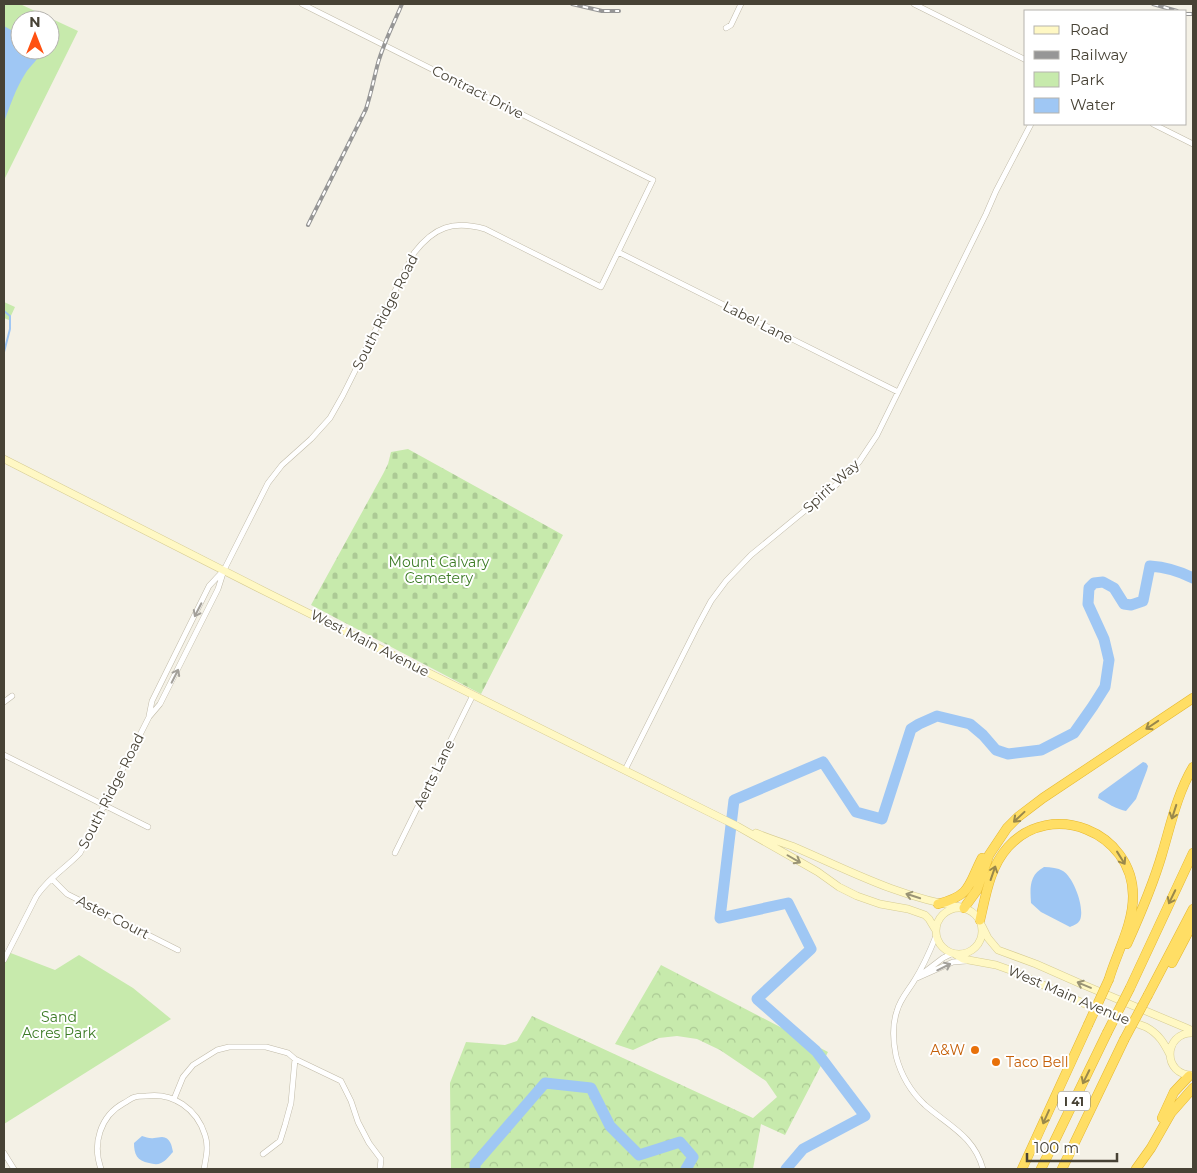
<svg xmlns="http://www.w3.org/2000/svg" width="1197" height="1173" font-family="Montserrat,sans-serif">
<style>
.forest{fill:url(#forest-crowns)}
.cemetery{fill:url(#cemetery-stones)}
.park{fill:#c7eaac;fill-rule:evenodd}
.water{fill:#9fc7f4}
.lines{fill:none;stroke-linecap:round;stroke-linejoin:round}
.stream{stroke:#9fc7f4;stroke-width:2}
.river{stroke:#9fc7f4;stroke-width:11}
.minor-casing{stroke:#c0baa8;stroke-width:6}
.secondary-casing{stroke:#d6cc93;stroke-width:8}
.motorway-casing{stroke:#e5b72f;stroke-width:10}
.minor{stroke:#fff;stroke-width:5}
.secondary{stroke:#fff8c4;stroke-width:7}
.motorway{stroke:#ffde65;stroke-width:9}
.rail-casing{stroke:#969696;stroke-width:4}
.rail{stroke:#fff;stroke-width:2;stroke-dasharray:5.5;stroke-linecap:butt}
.motorway-bridge-casing{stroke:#e5b72f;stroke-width:10;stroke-linecap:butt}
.motorway-bridge{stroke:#ffde65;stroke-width:9}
.oneway{stroke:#a3a09a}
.oneway2{stroke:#9a884b}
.oneway3{stroke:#9a9475}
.food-dot{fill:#e8710a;stroke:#fff;stroke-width:2}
.labels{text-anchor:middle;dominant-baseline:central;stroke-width:4;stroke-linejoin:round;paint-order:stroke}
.shield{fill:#fff;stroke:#7e7b72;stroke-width:1}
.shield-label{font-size:12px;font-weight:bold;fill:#474235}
.street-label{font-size:14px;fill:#474235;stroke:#fff}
.park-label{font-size:14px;fill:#3c7b25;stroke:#fff}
.food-label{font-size:14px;fill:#c56008;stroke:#fff;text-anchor:end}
</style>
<defs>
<pattern id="forest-crowns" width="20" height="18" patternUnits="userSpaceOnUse" patternTransform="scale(1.25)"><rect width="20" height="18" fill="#c7eaac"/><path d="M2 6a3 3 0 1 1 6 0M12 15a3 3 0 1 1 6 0" fill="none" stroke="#acca95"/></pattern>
<pattern id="cemetery-stones" width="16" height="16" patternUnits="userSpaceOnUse" patternTransform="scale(1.25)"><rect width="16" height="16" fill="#c7eaac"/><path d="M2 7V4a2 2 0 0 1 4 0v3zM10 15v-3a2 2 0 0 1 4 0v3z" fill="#acca95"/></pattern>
</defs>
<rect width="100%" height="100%" fill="#f4f1e6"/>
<path class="forest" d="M 661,965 L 828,1052 L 785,1135 L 761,1124 L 753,1169 L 451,1169 L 450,1083 L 466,1042 L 505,1045 L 517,1041 L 532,1016 L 753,1118 L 777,1097 L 766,1081 L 720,1050 L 697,1039 L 677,1036 L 659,1038 L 633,1050 L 615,1044 Z"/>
<path class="cemetery" d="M 408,449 L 563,535 L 481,694 L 311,605 L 383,474 L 388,464 L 391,452 Z"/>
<path class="park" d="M 4,4 L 20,4 L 78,31 L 4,180 ZM 20,20 L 50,20 L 50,50 L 20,50 Z
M 4,302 L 15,307 L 9,320 L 4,318 Z
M 8,952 L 55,970 L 79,955 L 133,988 L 171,1019 L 4,1124 L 4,961 Z"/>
<path class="water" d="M 4,26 L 20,35 L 20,50 L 39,50 C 40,60 30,65 25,74 C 16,88 10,106 4,122 Z
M 1143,762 L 1146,763 L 1148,766 L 1147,770 L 1136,799 L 1126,811 C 1118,810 1105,802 1098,798 L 1099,794 Z
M 1044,867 C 1051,867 1058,868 1063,871 C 1074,878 1085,908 1080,920 C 1078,924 1074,925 1070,927 L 1041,912 L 1031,903 C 1030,888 1029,875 1044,867 Z
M 142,1136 C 146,1137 150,1139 154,1138 C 157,1138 159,1137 162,1137 C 170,1137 172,1146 173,1152 C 169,1156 166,1161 161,1163 C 157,1165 153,1164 149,1163 C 137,1161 134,1154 134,1143 Z"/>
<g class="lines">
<path class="stream" d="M 4,311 L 10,316 L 10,329 L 4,352"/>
<path class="river" d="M 475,1169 L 475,1164 L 545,1083 L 591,1088 L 610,1126 L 639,1155 L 680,1142 L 693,1157 L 686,1169
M 786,1169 L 803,1149 L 865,1116 L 816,1051 L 757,999 L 811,949 L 788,903 L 720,918 L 734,800 L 823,762 L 856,812 L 882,819 L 911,729 L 919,724 L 937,716 L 970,724 L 983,735 L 996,750 L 1008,754 L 1041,750 L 1074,733 L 1093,706 L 1105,687 L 1109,660 L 1104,639 L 1088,604 L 1089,588 L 1094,583 L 1103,582 L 1114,588 L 1124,604 L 1131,605 L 1143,601 L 1150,566 C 1166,567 1179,571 1193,578"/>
<defs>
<path id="minor" d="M 914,4 L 1026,60
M 726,28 L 731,25 L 741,4
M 1153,124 L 1193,144
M 618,252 L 898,392
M 4,702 L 12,696
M 149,716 L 152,701 L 209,586 L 223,571
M 4,755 L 148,827
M 625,770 L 697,627 L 711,601 L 726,581 L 751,555 L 836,485 L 848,474 L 859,462 L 877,435 L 986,214 L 996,191 L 1031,124
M 395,853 L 473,695
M 52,879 L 67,894 L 178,950
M 936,936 C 930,951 923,967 914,981 C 908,991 900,999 897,1011 C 892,1025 893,1041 896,1056 C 901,1075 911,1092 925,1105 C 949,1126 974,1136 983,1169
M 4,960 L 36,897 C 47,879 66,868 80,853 L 149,717 L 160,704 L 218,589 L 224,570 L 268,483 L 282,465 L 311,439 L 330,418 L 343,395 L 414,253 C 434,227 453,220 485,229 L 601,287 L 653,180 L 302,4
M 922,974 L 943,958 L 953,953
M 917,978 L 953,962 L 966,961
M 174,1099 L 183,1077 L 193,1065 L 217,1050 L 229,1047 L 266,1047 L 288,1053 L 295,1059 L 341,1081 L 351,1101 L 358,1122 L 369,1143 L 381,1159 L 380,1169
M 4,1153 L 14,1169
M 263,1154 L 280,1141 L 285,1125 L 291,1103 L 295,1059
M 101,1169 C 92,1144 100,1116 124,1103 C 128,1101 131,1098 135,1097 C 138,1096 143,1096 146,1096 C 173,1092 197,1109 205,1135 C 209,1146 206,1158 204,1169"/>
<path id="secondary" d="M 4,459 L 268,593 L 737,826 L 818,872 L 839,887 L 857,896 L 880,904 L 908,909 L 925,915 L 929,919 L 935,929
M 756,833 C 768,838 780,842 792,846 C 848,870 900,898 961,907
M936 931a23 23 0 1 1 46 0a23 23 0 1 1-46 0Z
M 982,926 L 988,938 L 998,950 L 1036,964 L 1079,983 L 1184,1027 L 1193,1031
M 955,954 L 963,959 L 996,965 L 1010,970 L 1085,1004 L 1146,1027 C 1159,1034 1164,1043 1170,1055
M 1193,1033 C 1163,1032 1162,1076 1193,1075"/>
<path id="motorway" d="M 938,904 C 972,895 968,885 982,858
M 964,908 L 977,890 L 989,855 L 1007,828 L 1018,817 L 1043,798 L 1193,698
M 980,920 C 986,894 990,867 1008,847 C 1051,799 1133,832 1133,896 C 1133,925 1117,952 1109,979
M 1127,944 C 1140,915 1153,885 1162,854 C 1171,824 1177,794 1193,767
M 1172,963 L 1193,923
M 1130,988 L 1193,853
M 1148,995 L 1193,909
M 1162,1118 L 1174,1092 L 1189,1076
M 1022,1169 L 1088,1025
M 1041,1169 L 1107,1033
M 1062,1169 L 1124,1040
M 1136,1169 L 1151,1148 L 1171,1113 L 1193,1088"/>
</defs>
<use href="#minor" class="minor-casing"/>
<use href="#secondary" class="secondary-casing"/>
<use href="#motorway" class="motorway-casing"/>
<use href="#minor" class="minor"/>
<use href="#secondary" class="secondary"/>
<use href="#motorway" class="motorway"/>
<defs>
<path id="rail" d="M 572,4 L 602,11 L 619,11
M 1153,4 L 1177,11
M 1186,14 L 1193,14
M 308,225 L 366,109 C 371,94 374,78 378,63 C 384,42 394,23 402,4"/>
</defs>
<use href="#rail" class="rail-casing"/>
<use href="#rail" class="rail"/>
<defs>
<path id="motorway-bridge" d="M 1088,1025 L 1109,979
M 1107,1033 L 1130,988
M 1124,1040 L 1148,995"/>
</defs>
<use href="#motorway-bridge" class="motorway-bridge-casing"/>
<use href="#motorway-bridge" class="motorway-bridge"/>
</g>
<defs><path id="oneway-shaft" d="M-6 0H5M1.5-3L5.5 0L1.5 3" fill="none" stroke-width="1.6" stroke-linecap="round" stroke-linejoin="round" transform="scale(1.25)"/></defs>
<g class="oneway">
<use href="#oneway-shaft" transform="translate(198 610) rotate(117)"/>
<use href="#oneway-shaft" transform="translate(175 676) rotate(-63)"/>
<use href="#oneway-shaft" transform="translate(944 967) rotate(-26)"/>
</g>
<g class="oneway2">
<use href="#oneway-shaft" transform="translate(1152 725) rotate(146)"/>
<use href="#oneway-shaft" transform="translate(1174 812) rotate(108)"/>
<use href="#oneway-shaft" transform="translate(1019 817) rotate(137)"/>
<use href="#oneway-shaft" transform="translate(1121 858) rotate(58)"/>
<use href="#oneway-shaft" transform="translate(993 873) rotate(-71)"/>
<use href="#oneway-shaft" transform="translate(1172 897) rotate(116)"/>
<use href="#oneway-shaft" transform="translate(1086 1077) rotate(116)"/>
<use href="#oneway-shaft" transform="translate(1046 1117) rotate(114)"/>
</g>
<g class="oneway3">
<use href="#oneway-shaft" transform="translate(794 859) rotate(30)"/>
<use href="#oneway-shaft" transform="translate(913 896) rotate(-162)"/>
<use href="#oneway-shaft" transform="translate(1084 985) rotate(-157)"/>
</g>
<g class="food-dot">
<circle cx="975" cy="1050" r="5"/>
<circle cx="996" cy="1062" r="5"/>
</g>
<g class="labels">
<rect class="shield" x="1058" y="1091.5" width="32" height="19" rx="4"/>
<g class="shield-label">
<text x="1074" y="1101">I 41</text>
</g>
<g class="street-label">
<text transform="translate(478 92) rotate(27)">Contract Drive</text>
<text transform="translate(385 312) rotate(-63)">South Ridge Road</text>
<text transform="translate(758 322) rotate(27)">Label Lane</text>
<text transform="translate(831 486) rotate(-43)">Spirit Way</text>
<text transform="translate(370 643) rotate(27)">West Main Avenue</text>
<text transform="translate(434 774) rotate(-64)">Aerts Lane</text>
<text transform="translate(111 791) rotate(-63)">South Ridge Road</text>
<text transform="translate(113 917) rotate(27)">Aster Court</text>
<text transform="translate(1069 995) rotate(23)">West Main Avenue</text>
</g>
<g class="park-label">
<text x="439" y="562">Mount Calvary<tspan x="439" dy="16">Cemetery</tspan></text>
<text x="59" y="1017">Sand<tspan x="59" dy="16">Acres Park</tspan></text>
</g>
<g class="food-label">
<text x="965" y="1050">A&amp;W</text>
<text x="1006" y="1062" text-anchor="start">Taco Bell</text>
</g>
</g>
<rect width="1197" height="1173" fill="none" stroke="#474235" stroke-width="10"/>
<rect x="1024" y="10" width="162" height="115" fill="#ffffff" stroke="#b5b3ae"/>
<rect x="1034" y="26" width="25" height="8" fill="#fff8c4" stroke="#b5b3ae"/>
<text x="1070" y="35" font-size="15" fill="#474235">Road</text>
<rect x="1034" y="51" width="25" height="8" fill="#969696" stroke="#b5b3ae"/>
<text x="1070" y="60" font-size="15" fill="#474235">Railway</text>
<rect x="1034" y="72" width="25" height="15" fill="#c7eaac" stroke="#b5b3ae"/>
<text x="1070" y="85" font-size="15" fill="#474235">Park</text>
<rect x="1034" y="98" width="25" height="15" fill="#9fc7f4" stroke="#b5b3ae"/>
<text x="1070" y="110" font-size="15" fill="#474235">Water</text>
<g transform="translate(35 35)"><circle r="24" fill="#ffffff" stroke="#b5b3ae"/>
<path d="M0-4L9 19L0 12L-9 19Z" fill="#ff5111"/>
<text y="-8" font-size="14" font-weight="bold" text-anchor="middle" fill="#474235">N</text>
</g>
<path d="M1027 1153v8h90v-8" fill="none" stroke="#474235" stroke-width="2.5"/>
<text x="1034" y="1153" font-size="15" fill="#474235" stroke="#ffffff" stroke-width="4" paint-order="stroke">100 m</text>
</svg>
